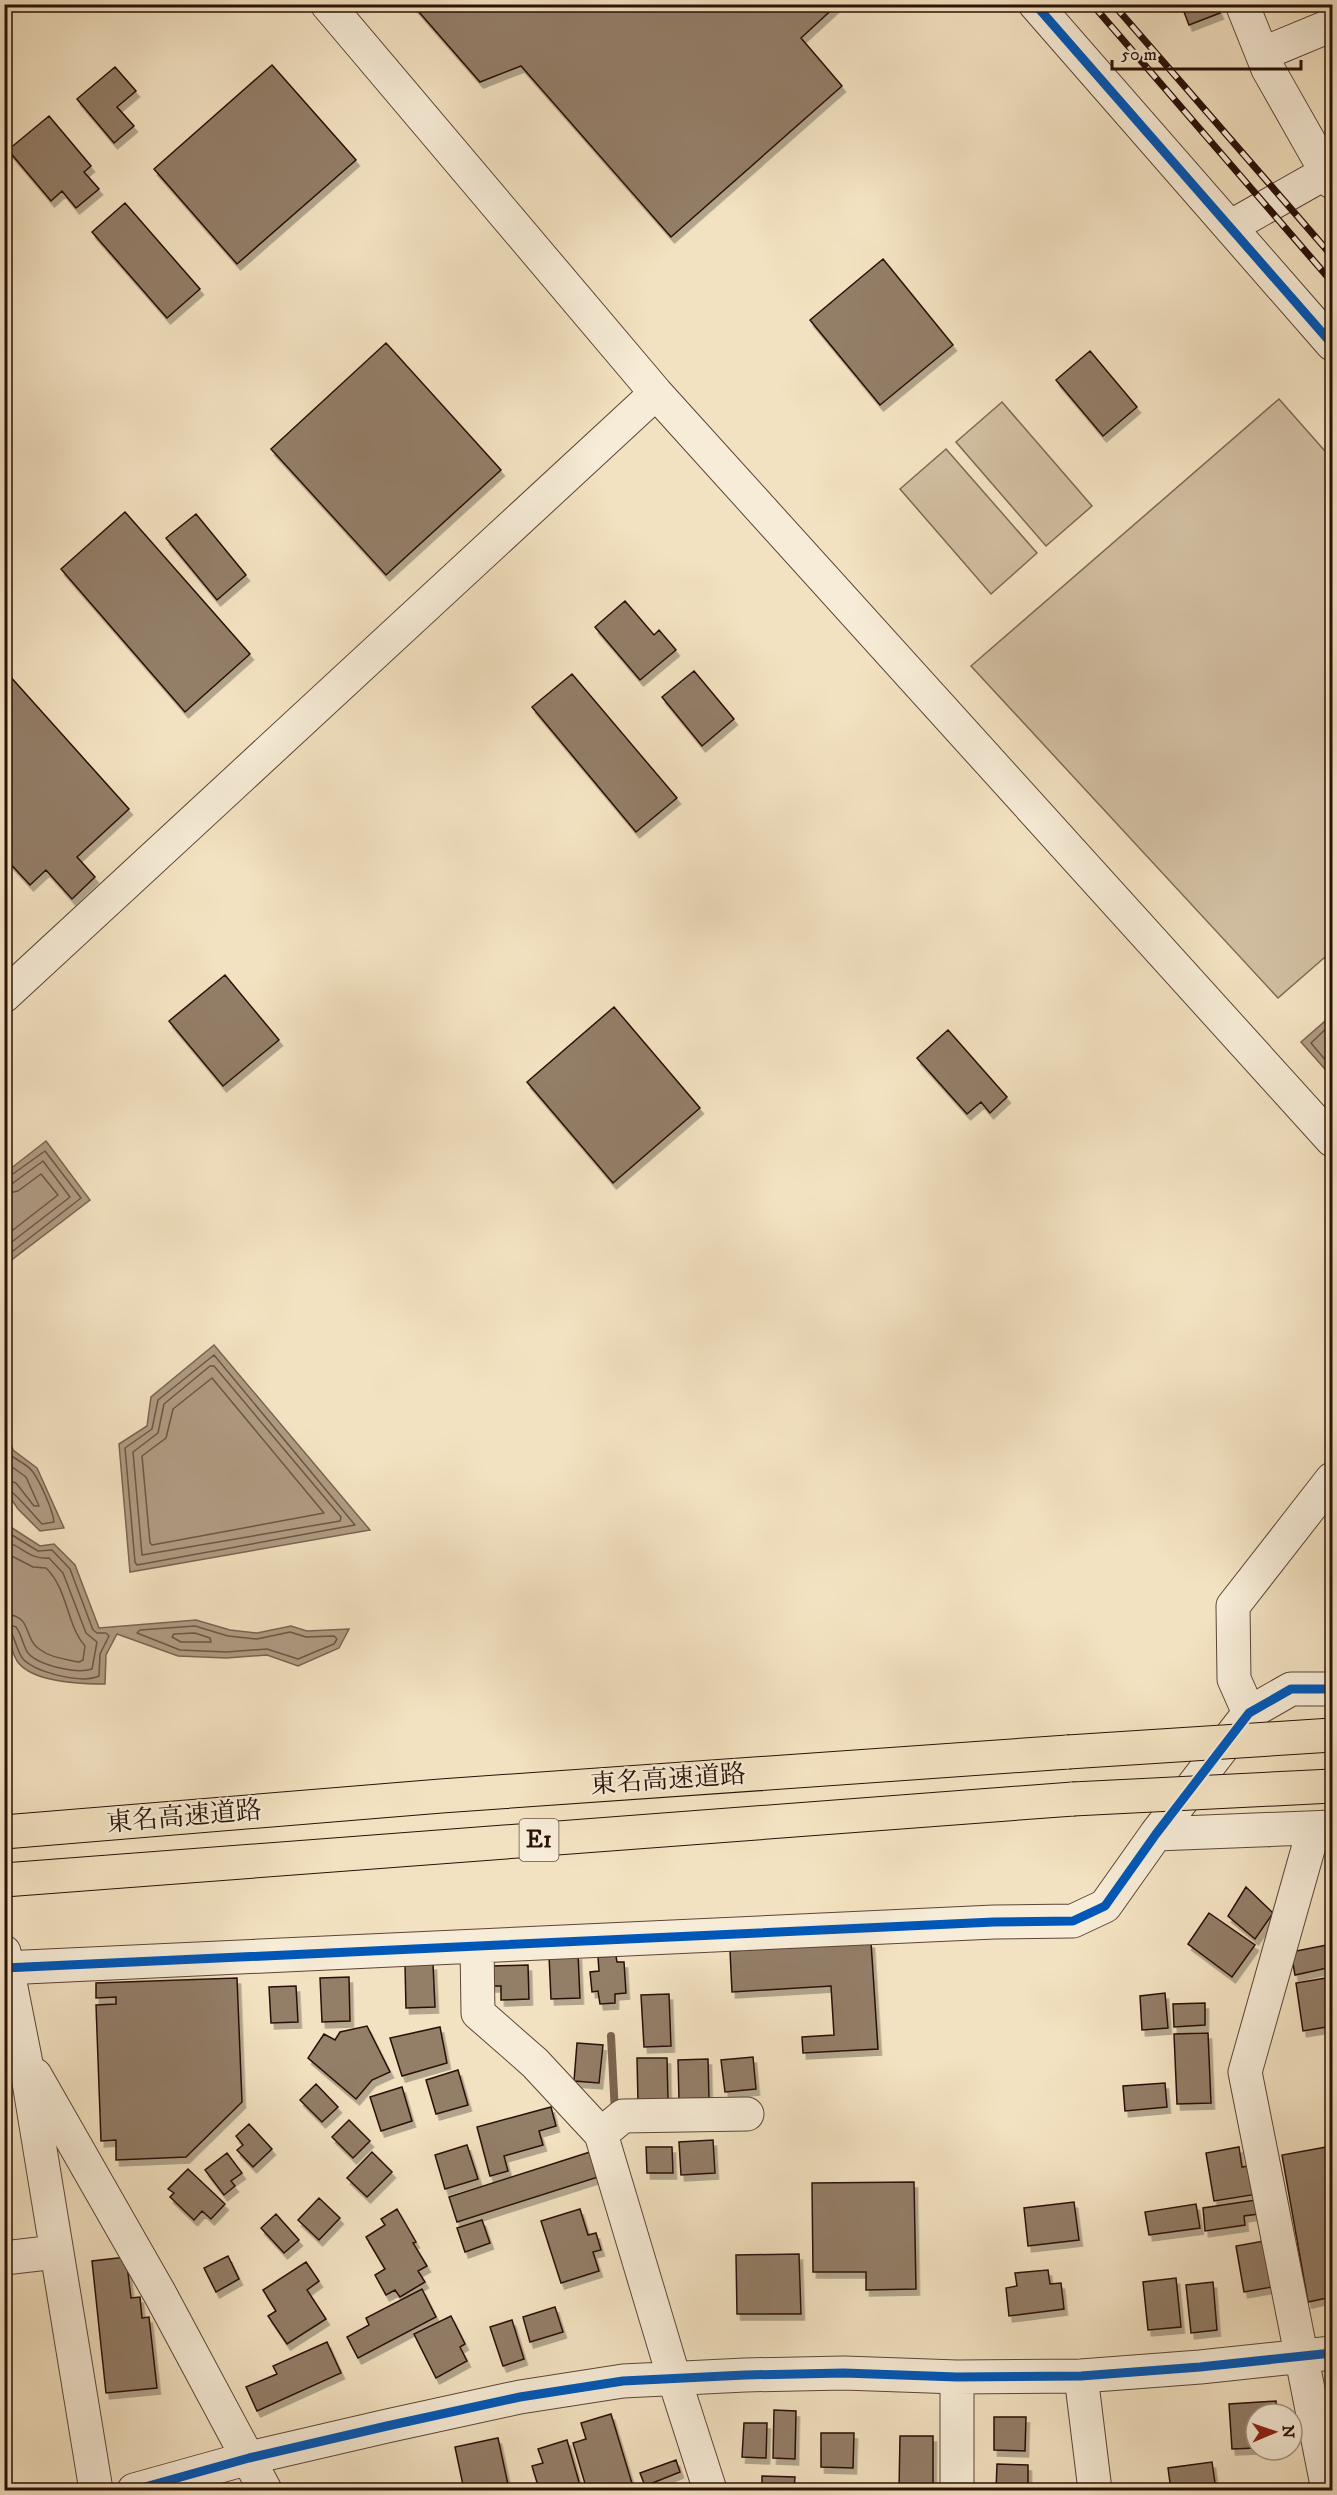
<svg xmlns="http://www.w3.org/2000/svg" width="1337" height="2495" font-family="'IM FELL DW Pica','Noto Serif JP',serif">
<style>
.green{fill:#d1bea1;stroke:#7e6854;stroke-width:1.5}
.water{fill:#af9b82;stroke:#7a6451;stroke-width:1.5}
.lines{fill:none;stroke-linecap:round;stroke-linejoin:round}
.shore{stroke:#6c5644;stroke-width:1.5}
.stream{stroke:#7a6451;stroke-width:8}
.building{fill:#937e68;stroke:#2a1107;stroke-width:1.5;filter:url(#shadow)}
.minor-casing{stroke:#5c4536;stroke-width:35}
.highway-casing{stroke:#2a1107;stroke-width:35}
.minor{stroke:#f7ecd7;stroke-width:33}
.highway{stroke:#f3e2c1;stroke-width:33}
.rail-casing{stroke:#2a1107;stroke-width:7}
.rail{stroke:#f7ecd7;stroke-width:4.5;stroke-dasharray:14;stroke-linecap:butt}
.highway-bridge-casing{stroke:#2a1107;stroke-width:35;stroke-linecap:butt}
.highway-bridge{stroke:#f3e2c1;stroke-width:33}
.cycleway-casing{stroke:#f7ecd7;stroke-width:13}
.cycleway{stroke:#0057b8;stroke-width:9}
.labels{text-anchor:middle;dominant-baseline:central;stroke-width:4.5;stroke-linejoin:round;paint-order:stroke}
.shield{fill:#f7ecd7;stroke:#685345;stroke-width:1.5}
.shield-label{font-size:24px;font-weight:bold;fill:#2a1107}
.street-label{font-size:26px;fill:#2a1107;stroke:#f7ecd7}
</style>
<defs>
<filter id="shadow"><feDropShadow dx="3.5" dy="6" stdDeviation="0" flood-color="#0004"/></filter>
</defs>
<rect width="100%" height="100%" fill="#f3e2c1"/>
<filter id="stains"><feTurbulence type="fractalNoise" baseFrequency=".00333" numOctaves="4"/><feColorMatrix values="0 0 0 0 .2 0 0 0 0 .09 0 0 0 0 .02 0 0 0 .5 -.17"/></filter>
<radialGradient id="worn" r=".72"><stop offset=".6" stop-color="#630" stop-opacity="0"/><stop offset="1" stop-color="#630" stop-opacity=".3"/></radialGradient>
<path class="green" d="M 1279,399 L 1332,459 L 1332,951 L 1278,998 L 971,666 Z
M 1002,402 L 1092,506 L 1046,546 L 956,442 Z
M 946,449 L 1037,553 L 991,594 L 900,489 Z"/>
<path class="water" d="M 1332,1015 L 1332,1077 L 1301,1042 Z
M 46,1141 L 90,1200 L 5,1265 L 5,1173 Z
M 214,1345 L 370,1530 L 130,1572 L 119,1444 L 147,1426 L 151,1397 Z
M 4,1418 L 13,1450 L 37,1468 L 64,1528 L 40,1531 L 18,1509 L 5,1490 Z
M 9,1526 L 40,1546 L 54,1544 L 75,1565 L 99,1628 L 196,1620 L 230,1630 L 257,1633 L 291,1626 L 307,1631 L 349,1629 L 339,1648 L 298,1666 L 267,1655 L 226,1658 L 178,1656 L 117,1634 L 106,1655 L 105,1684 C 82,1684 32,1683 17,1661 C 0,1630 4,1574 4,1537 Z"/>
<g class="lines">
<path class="shore" d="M 1332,1023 L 1311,1043 L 1332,1068
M 4,1177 L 10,1176 L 45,1151 L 81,1198 L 4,1258
M 4,1185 L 13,1183 L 43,1161 L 70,1197 L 4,1248
M 4,1194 L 18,1191 L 41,1174 L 58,1195 L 4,1237
M 214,1355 L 355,1525 L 137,1565 L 135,1562 L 125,1448 L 152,1429 L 158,1400 Z
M 210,1366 L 214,1366 L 341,1517 L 340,1521 L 142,1555 L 133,1452 L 158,1433 L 164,1404 Z
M 212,1378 L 324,1513 L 152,1545 L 150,1543 L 142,1456 L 166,1438 L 173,1409 Z
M 4,1441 C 11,1464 21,1457 33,1472 C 40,1482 53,1510 54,1522 L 42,1524 C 34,1516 12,1488 4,1487
M 4,1461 L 26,1477 L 39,1506 L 34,1506 L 16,1483 L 4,1479
M 4,1536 L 12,1535 L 38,1551 L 52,1550 L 70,1569 L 93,1630 L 97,1633 L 106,1633 L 109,1636 L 100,1654 L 99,1676 C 82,1684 38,1673 24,1660 C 18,1654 16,1642 12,1634 L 4,1631
M 4,1543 C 21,1543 27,1560 49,1558 L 63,1573 L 86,1633 L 97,1642 L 92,1669 C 78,1674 39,1666 28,1653 C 23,1646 22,1635 16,1627 L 4,1623
M 4,1552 L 33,1567 L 46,1568 C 68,1589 66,1624 85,1646 L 83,1660 L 79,1662 C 65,1659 51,1658 39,1649 C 23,1638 33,1615 4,1614
M 195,1626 L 228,1636 L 257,1639 L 290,1632 L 306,1637 L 334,1636 L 337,1639 L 334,1644 L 298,1659 L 267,1649 L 226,1652 L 180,1650 L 137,1633 L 140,1630 Z
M 195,1633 L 210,1638 L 211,1642 L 181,1642 L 172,1637 L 174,1634 Z"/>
<path class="stream" d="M 611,2036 L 615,2113"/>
</g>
<path class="building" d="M 412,4 L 838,4 L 801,38 L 842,86 L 671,237 L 521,66 L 480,82 Z
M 1181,4 L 1216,4 L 1220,13 L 1189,25 Z
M 272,65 L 356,160 L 237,264 L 154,169 Z
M 115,67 L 136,91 L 117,107 L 134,126 L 114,143 L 77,99 Z
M 49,116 L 91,166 L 84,172 L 99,189 L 76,208 L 62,191 L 51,201 L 8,150 Z
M 125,203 L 200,289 L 167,318 L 92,232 Z
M 883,259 L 953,345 L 880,405 L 810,320 Z
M 386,343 L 501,470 L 386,575 L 271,449 Z
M 1090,351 L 1137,407 L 1103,436 L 1056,380 Z
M 125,512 L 250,654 L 185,712 L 61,569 Z
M 196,514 L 246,575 L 217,600 L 166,538 Z
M 625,601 L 654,635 L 659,630 L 676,650 L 640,680 L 595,627 Z
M 694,671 L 734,719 L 702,746 L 662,697 Z
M 8,674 L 129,809 L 77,857 L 95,877 L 72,899 L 46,870 L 30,885 L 4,857 L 4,677 Z
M 572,674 L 677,798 L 636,832 L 532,707 Z
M 225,975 L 279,1040 L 223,1086 L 169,1021 Z
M 614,1007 L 700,1108 L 613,1183 L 527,1082 Z
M 948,1030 L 1007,1097 L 990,1113 L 981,1102 L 967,1114 L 917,1058 Z
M 1246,1887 L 1273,1913 L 1255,1939 L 1228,1916 Z
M 1209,1913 L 1255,1945 L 1232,1977 L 1188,1944 Z
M 871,1942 L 878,2049 L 803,2053 L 802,2037 L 834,2035 L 831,1986 L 732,1992 L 730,1951 Z
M 1332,1944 L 1332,1967 L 1295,1975 L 1291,1952 Z
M 578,1954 L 580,1998 L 551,1999 L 549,1955 Z
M 616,1956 L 617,1962 L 624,1962 L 626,1993 L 615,1994 L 615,2003 L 600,2004 L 598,1991 L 592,1992 L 590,1972 L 599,1971 L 598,1957 Z
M 433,1964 L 435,2007 L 406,2008 L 405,1965 Z
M 528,1965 L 529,1999 L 501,2000 L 501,1986 L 492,1986 L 491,1966 Z
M 349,1977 L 350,2021 L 322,2022 L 320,1978 Z
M 1332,1977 L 1332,2026 L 1303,2031 L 1296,1983 Z
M 237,1978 L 242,2102 L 186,2157 L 116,2160 L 116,2140 L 101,2141 L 96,2005 L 116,2004 L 116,1997 L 96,1998 L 96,1983 Z
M 296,1986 L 298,2022 L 271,2023 L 269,1987 Z
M 1165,1993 L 1168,2028 L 1142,2030 L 1140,1996 Z
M 669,1994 L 671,2046 L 644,2047 L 641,1995 Z
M 1205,2003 L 1205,2025 L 1174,2027 L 1173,2004 Z
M 367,2026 L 390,2072 L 372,2080 L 356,2099 L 308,2058 L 324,2034 L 335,2040 L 340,2032 Z
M 440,2027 L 447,2063 L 402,2076 L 390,2038 Z
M 1208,2033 L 1211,2103 L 1177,2104 L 1174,2034 Z
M 577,2043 L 603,2045 L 599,2083 L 574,2081 Z
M 753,2057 L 756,2089 L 725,2092 L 721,2060 Z
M 637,2058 L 667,2058 L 668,2100 L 638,2101 Z
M 708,2059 L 709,2098 L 679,2099 L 678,2060 Z
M 458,2070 L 468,2105 L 436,2114 L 426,2080 Z
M 1165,2083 L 1167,2107 L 1125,2111 L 1123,2086 Z
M 316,2084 L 338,2107 L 322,2122 L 300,2100 Z
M 402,2087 L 412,2121 L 381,2131 L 370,2097 Z
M 551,2107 L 556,2126 L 539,2131 L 543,2145 L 504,2156 L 508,2171 L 490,2176 L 477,2127 Z
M 349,2120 L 370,2141 L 353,2158 L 332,2137 Z
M 249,2124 L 272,2149 L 253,2167 L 237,2150 L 243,2145 L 236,2136 Z
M 713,2140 L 715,2173 L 681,2175 L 679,2142 Z
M 467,2145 L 478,2179 L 445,2189 L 435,2155 Z
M 1332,2146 L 1332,2297 L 1308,2302 L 1282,2155 Z
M 646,2147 L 672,2147 L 673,2173 L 647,2173 Z
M 1239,2147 L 1242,2167 L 1253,2165 L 1258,2194 L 1214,2201 L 1206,2153 Z
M 372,2152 L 392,2172 L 367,2197 L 347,2178 Z
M 590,2152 L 598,2177 L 457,2222 L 449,2197 Z
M 227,2153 L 242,2173 L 231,2181 L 235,2186 L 224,2195 L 205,2170 Z
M 188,2169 L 225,2204 L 211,2219 L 202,2211 L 194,2220 L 170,2197 L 174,2193 L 168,2189 Z
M 914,2182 L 916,2289 L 866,2290 L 866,2272 L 813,2272 L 812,2183 Z
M 319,2198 L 340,2218 L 319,2240 L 298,2220 Z
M 1256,2200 L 1258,2214 L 1244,2216 L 1245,2225 L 1205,2231 L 1203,2208 Z
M 1074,2202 L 1079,2240 L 1028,2246 L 1024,2208 Z
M 1196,2204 L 1200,2228 L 1149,2235 L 1145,2212 Z
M 397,2209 L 416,2242 L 413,2243 L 427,2266 L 418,2271 L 425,2282 L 400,2297 L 395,2290 L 386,2295 L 375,2275 L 385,2269 L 366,2237 L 385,2225 L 381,2219 Z
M 580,2209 L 588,2235 L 596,2233 L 601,2250 L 593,2252 L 599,2271 L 561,2283 L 541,2221 Z
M 276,2214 L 299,2240 L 284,2253 L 261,2228 Z
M 482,2220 L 490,2243 L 465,2252 L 457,2228 Z
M 1269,2240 L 1277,2286 L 1244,2292 L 1236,2246 Z
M 799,2254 L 801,2314 L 737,2314 L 736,2255 Z
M 228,2256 L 239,2279 L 216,2292 L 204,2268 Z
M 126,2257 L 131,2298 L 140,2297 L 142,2318 L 149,2317 L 157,2388 L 106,2393 L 92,2261 Z
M 306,2262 L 319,2281 L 307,2290 L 326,2319 L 287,2344 L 268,2316 L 276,2311 L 263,2290 Z
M 1048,2270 L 1050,2284 L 1061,2283 L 1064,2309 L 1009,2316 L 1006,2288 L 1017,2286 L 1015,2273 Z
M 1176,2278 L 1181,2327 L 1148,2330 L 1143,2282 Z
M 1213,2282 L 1217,2330 L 1191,2333 L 1186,2285 Z
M 422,2289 L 436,2317 L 358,2358 L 347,2337 L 369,2325 L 366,2318 Z
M 555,2307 L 563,2332 L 530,2342 L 523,2317 Z
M 451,2316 L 465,2344 L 460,2347 L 467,2361 L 436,2378 L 414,2334 Z
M 512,2320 L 524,2359 L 503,2366 L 490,2327 Z
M 327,2342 L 341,2373 L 257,2411 L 246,2387 L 277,2374 L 273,2366 Z
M 1276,2401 L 1277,2414 L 1256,2414 L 1256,2448 L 1232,2449 L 1229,2404 Z
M 774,2410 L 796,2411 L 795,2459 L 773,2458 Z
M 611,2414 L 634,2490 L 552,2490 L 550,2485 L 539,2489 L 532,2466 L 543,2463 L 538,2449 L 567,2440 L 581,2489 L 586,2487 L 573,2443 L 586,2439 L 581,2423 Z
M 994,2417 L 1026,2417 L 1025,2451 L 994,2450 Z
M 744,2423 L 767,2423 L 766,2458 L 742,2457 Z
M 821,2433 L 854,2433 L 853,2468 L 821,2467 Z
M 900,2436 L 933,2436 L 933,2490 L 899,2490 Z
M 498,2438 L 509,2489 L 464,2490 L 455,2447 Z
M 676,2460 L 680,2472 L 645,2486 L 640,2473 Z
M 1212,2462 L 1216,2490 L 1171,2490 L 1168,2468 Z
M 997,2464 L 1028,2465 L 1028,2490 L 996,2490 Z
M 762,2476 L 795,2477 L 794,2490 L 762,2490 Z"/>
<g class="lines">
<defs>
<path id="minor" d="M 327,4 L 656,393 L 1332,1140
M 1035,4 L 1332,344
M 1242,4 L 1268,69 L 1332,182
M 1262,54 L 1332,25
M 1230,227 L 1327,172
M 4,996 L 656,393
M 1249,1713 L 1234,1679 L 1233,1606 L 1332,1479
M 1314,1828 L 1245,2072 L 1328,2490
M 1156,1834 L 1332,1827
M 477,1947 L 478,2013 L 535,2063 L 601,2134
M 4,1952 L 25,2058 L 96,2490
M 4,1968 L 994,1922 L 1073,1921 L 1105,1906 L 1156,1834 L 1249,1713 L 1291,1689 L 1332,1689
M 35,2075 L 160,2294 L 265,2490
M 4,2258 L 56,2252
M 1081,2376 L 1095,2490
M 134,2490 L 249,2458 L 387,2426 L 520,2397 L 623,2381 L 745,2375 L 844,2373 L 957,2377 L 1081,2376 L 1200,2367 L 1332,2353
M 710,2490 L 674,2378 L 601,2134 L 623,2116 L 747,2114
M 957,2490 L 957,2377"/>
<path id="highway" d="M 4,1832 L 441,1796 L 1068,1752
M 4,1880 L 1073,1799"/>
</defs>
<use href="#minor" class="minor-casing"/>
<use href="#highway" class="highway-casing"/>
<use href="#minor" class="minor"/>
<use href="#highway" class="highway"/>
<defs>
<path id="rail" d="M 1092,4 L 1332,282
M 1113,4 L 1332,256"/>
</defs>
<use href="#rail" class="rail-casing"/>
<use href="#rail" class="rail"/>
<defs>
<path id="highway-bridge" d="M 1068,1752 L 1332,1735
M 1073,1799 L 1332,1786"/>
</defs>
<use href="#highway-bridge" class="highway-bridge-casing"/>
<use href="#highway-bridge" class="highway-bridge"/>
<defs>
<path id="cycleway" d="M 1035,4 L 1332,344
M 4,1968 L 994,1922 L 1073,1921 L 1105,1906 L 1156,1834 L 1249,1713 L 1291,1689 L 1332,1689
M 134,2490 L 249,2458 L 387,2426 L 520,2397 L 623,2381 L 745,2375 L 844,2373 L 957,2377 L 1081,2376 L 1200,2367 L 1332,2353"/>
</defs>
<use href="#cycleway" class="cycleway-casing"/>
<use href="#cycleway" class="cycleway"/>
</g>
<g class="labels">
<rect class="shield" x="519.5" y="1819" width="39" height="42" rx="4.5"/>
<g class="shield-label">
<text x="539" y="1840">E1</text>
</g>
<g class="street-label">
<text transform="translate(668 1780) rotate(-4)">東名高速道路</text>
<text transform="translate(184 1817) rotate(-5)">東名高速道路</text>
</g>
</g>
<rect width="1337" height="2495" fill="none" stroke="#f3e2c1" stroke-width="24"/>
<rect x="6" y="6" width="1325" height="2483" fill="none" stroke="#2a1107" stroke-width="3"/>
<rect x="12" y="12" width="1313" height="2471" fill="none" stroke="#2a1107" stroke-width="1.5"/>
<g transform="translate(1274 2432) rotate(88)"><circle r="28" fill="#f7ecd7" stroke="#a59484" stroke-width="1.5"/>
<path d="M0-4.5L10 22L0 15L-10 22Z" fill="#8f2418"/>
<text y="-9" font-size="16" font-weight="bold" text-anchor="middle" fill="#2a1107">N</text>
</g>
<path d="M1112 60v9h189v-9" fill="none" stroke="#2a1107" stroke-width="3"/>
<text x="1121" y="60" font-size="18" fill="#2a1107" stroke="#f7ecd7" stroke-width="4.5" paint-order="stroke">50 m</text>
<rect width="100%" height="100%" filter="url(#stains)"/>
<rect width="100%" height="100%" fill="url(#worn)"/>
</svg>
